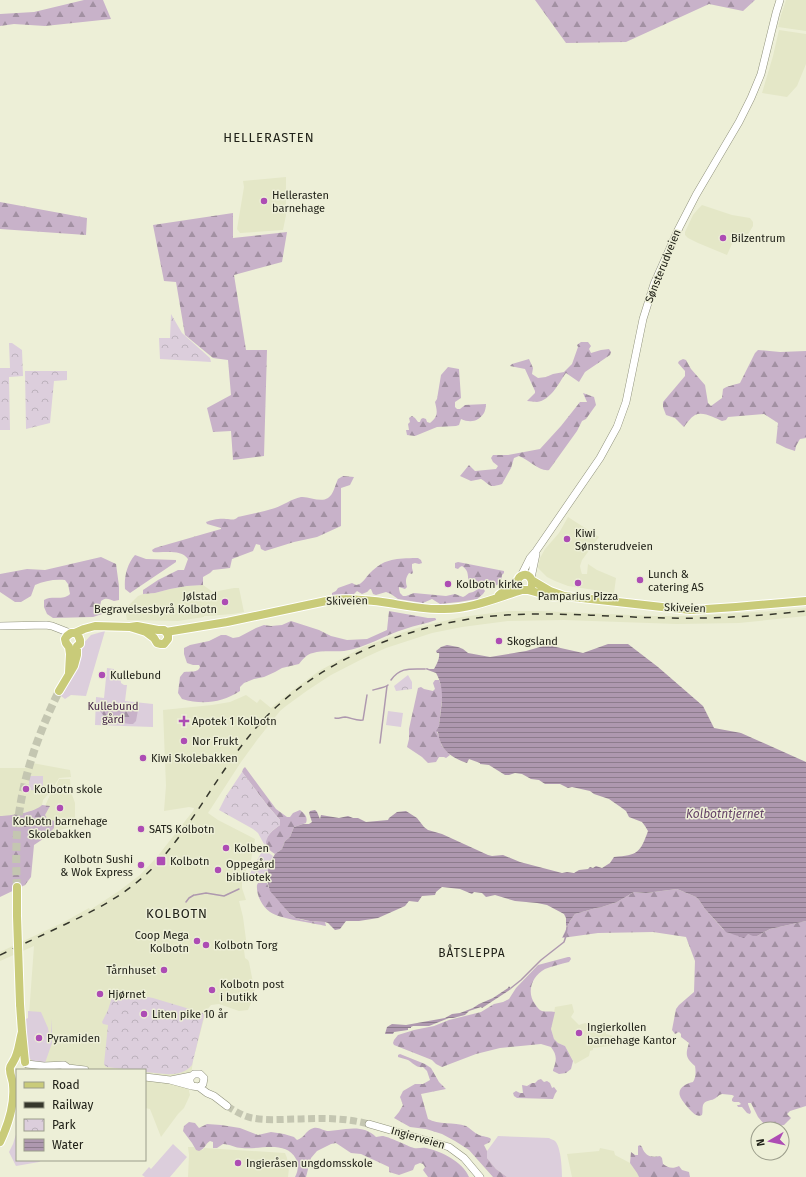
<svg xmlns="http://www.w3.org/2000/svg" width="806" height="1177" font-family="'Fira Sans',sans-serif">
<style>
.built{fill:#e4e7c7}
.green{fill:#dccedc}
.forest{fill:url(#forest-firs)}
.park{fill:url(#park-crowns)}
.water{fill:url(#water-rules)}
.lines{fill:none;stroke-linecap:round;stroke-linejoin:round}
.stream{stroke:#ae98af;stroke-width:1.5}
.secondary-tunnel{stroke:#c4c6b1;stroke-width:7;stroke-dasharray:7 3.5;stroke-linecap:butt}
.primary-tunnel{stroke:#c4c6b1;stroke-width:8;stroke-dasharray:8 4;stroke-linecap:butt}
.secondary-casing{stroke:#8f917b;stroke-width:8}
.primary-casing{stroke:#fff;stroke-width:10}
.secondary{stroke:#fff;stroke-width:7}
.primary{stroke:#c9cb79;stroke-width:8}
.rail{stroke:#36372c;stroke-width:1.5;stroke-dasharray:7 7;stroke-linecap:butt}
.primary-bridge-casing{stroke:#fff;stroke-width:10;stroke-linecap:butt}
.primary-bridge{stroke:#c9cb79;stroke-width:8}
.poi-dot{fill:#ad4cb4;stroke:#edefd7;stroke-width:1.5}
.labels{text-anchor:middle;dominant-baseline:central;stroke-width:3;stroke-linejoin:round;paint-order:stroke}
.poi-label{font-size:11px;fill:#202118;stroke:#edefd7;text-anchor:start}
.street-label{font-size:11px;fill:#202118;stroke:#edefd7}
.park-label{font-size:11px;fill:#452547;stroke:#edefd7}
.water-label{font-size:12px;font-style:italic;fill:#654367;stroke:#edefd7}
.neighbourhood-label{font-size:12px;letter-spacing:1px;fill:#202118;stroke:#edefd7}
.quarter-label{font-size:13px;letter-spacing:1px;fill:#202118;stroke:#edefd7}
</style>
<defs>
<pattern id="forest-firs" width="22" height="20" patternUnits="userSpaceOnUse"><rect width="22" height="20" fill="#c8b2c9"/><path d="M5 1l3.5 6h-7zM16 11l3.5 6h-7z" fill="#a290a2"/></pattern>
<pattern id="park-crowns" width="20" height="18" patternUnits="userSpaceOnUse"><rect width="20" height="18" fill="#dccedc"/><path d="M2 6a3 3 0 1 1 6 0M12 15a3 3 0 1 1 6 0" fill="none" stroke="#bcb1bc"/></pattern>
<pattern id="water-rules" width="6" height="5" patternUnits="userSpaceOnUse"><rect width="6" height="5" fill="#ae98af"/><path d="M0 2.5h6" fill="none" stroke="#8d7c8d"/></pattern>
</defs>
<rect width="100%" height="100%" fill="#edefd7"/>
<path class="built" d="M 786,0 L 806,0 L 806,31 L 778,27 L 781,15 Z
M 779,30 L 806,34 L 806,64 L 797,86 L 787,97 L 762,93 L 773,56 Z
M 286,177 L 286,215 L 283,230 L 240,233 L 237,229 L 244,187 L 243,181 Z
M 702,205 L 732,215 L 750,218 L 753,222 L 753,226 L 747,236 L 736,235 L 727,255 L 698,243 L 688,238 L 685,235 L 685,232 L 693,215 L 698,209 Z
M 568,517 L 599,537 L 582,560 L 580,566 L 581,571 L 582,574 L 587,574 L 588,564 L 597,570 L 616,578 L 614,593 L 568,586 L 555,581 L 547,577 L 538,568 L 540,558 L 545,549 L 559,533 Z
M 203,585 L 213,592 L 234,588 L 239,588 L 244,612 L 233,614 L 207,616 L 204,616 L 204,617 L 178,621 L 127,620 L 124,606 L 127,607 L 138,596 L 143,594 L 155,593 L 170,589 L 187,586 Z
M 806,608 L 806,616 L 739,623 L 677,624 L 564,620 L 508,621 L 462,627 L 432,633 L 386,648 L 366,657 L 331,675 L 308,690 L 286,706 L 280,711 L 257,740 L 241,762 L 208,813 L 218,820 L 255,839 L 251,860 L 242,879 L 242,888 L 246,900 L 239,901 L 243,917 L 247,947 L 246,949 L 244,950 L 245,958 L 248,960 L 249,962 L 255,993 L 248,1010 L 239,1011 L 219,1004 L 211,1005 L 206,1011 L 193,1060 L 189,1091 L 190,1095 L 184,1108 L 178,1114 L 161,1137 L 150,1109 L 145,1108 L 145,1070 L 25,1070 L 34,946 L 0,961 L 0,952 L 64,922 L 89,908 L 90,910 L 119,891 L 140,875 L 157,857 L 193,811 L 194,808 L 189,807 L 164,811 L 166,786 L 163,710 L 212,705 L 230,702 L 246,695 L 257,703 L 260,699 L 271,708 L 293,690 L 319,671 L 363,647 L 407,631 L 431,624 L 462,617 L 508,611 L 539,611 L 655,616 L 691,616 L 774,611 Z
M 27,762 L 70,770 L 71,777 L 59,778 L 53,788 L 52,790 L 43,800 L 42,805 L 38,809 L 11,816 L 0,816 L 0,768 L 26,768 Z
M 59,779 L 70,779 L 71,792 L 75,803 L 75,818 L 71,827 L 57,831 L 57,834 L 48,835 L 41,815 L 50,795 L 53,793 Z
M 572,1004 L 574,1012 L 571,1017 L 579,1025 L 585,1023 L 604,1029 L 606,1031 L 606,1034 L 613,1036 L 612,1041 L 609,1046 L 593,1048 L 593,1050 L 590,1051 L 589,1056 L 575,1064 L 565,1046 L 558,1043 L 554,1039 L 551,1029 L 555,1007 Z
M 188,1147 L 194,1147 L 196,1150 L 203,1150 L 204,1148 L 285,1153 L 287,1158 L 289,1168 L 288,1177 L 188,1177 L 189,1155 Z
M 600,1148 L 614,1151 L 615,1155 L 630,1163 L 637,1173 L 639,1177 L 572,1177 L 567,1154 L 599,1151 Z"/>
<path class="green" d="M 105,631 L 86,696 L 71,695 L 65,699 L 61,696 L 78,662 L 82,645 L 91,635 Z
M 107,668 L 114,669 L 114,671 L 117,671 L 117,675 L 120,675 L 121,683 L 124,685 L 127,685 L 125,701 L 153,704 L 153,727 L 95,725 L 96,697 L 104,698 Z
M 388,711 L 403,713 L 401,727 L 386,725 Z
M 29,776 L 43,776 L 43,791 L 29,790 Z
M 264,847 L 266,851 L 273,856 L 270,863 L 266,877 L 249,878 C 249,872 261,855 264,847 Z
M 28,1011 L 41,1012 L 48,1028 L 49,1033 L 51,1032 L 52,1019 L 52,1043 L 45,1063 L 33,1061 L 27,1057 L 26,1019 L 28,1018 Z
M 17,1131 L 17,1160 L 42,1160 L 39,1162 L 16,1166 L 9,1152 L 13,1144 Z
M 498,1136 L 549,1138 C 550,1139 554,1140 555,1141 C 561,1147 562,1169 562,1177 L 507,1177 L 496,1169 L 487,1158 L 487,1151 Z
M 173,1144 L 187,1157 L 170,1177 L 145,1177 L 142,1175 L 149,1167 L 151,1169 Z"/>
<path class="forest" d="M 84,0 L 103,0 L 111,19 L 45,26 L 14,24 L 0,26 L 0,14 L 34,12 Z
M 535,0 L 755,0 L 743,11 L 709,4 L 626,42 L 566,43 Z
M 0,202 L 87,218 L 86,235 L 0,229 Z
M 233,213 L 233,238 L 287,232 L 282,262 L 234,275 L 246,350 L 267,350 L 264,456 L 233,460 L 231,431 L 213,432 L 207,408 L 231,395 L 228,360 L 213,358 L 185,335 L 176,282 L 164,281 L 153,225 Z
M 581,342 L 588,342 L 591,346 L 589,349 L 591,353 L 601,350 L 609,349 L 611,352 L 610,355 L 585,372 L 579,382 L 566,373 C 558,384 551,400 537,402 C 533,402 531,401 527,401 L 535,393 L 535,391 L 525,369 L 510,366 L 512,364 L 529,359 L 533,368 L 532,374 L 538,378 L 546,377 L 553,374 L 564,372 L 572,364 L 578,347 L 577,345 Z
M 758,350 L 780,352 L 806,351 L 806,438 L 800,439 L 796,446 L 795,451 L 786,448 L 776,443 L 778,423 L 764,414 L 728,417 L 726,420 L 722,421 C 715,418 703,411 695,415 C 690,418 687,423 684,427 L 675,418 L 666,415 L 663,407 L 663,402 L 685,376 L 685,371 L 678,363 L 679,361 L 683,359 L 686,360 L 691,369 L 705,385 L 708,403 L 711,406 L 722,398 L 723,389 C 727,386 734,385 740,383 L 755,353 Z
M 448,367 L 459,369 L 461,398 L 455,402 L 455,407 L 457,409 L 460,409 L 465,405 L 486,404 C 486,407 485,411 484,413 C 478,422 470,423 461,419 L 459,425 L 456,426 L 437,427 L 415,436 L 407,435 L 406,430 L 409,430 L 408,424 L 410,422 L 409,418 L 412,416 L 415,418 L 418,422 L 420,422 L 421,419 L 423,418 L 426,419 L 427,422 L 430,423 C 439,416 437,411 435,402 L 437,399 L 441,375 Z
M 583,393 L 594,397 L 596,405 L 586,419 L 582,421 L 577,431 L 549,470 C 540,472 528,459 519,456 L 514,458 L 511,468 L 502,484 C 488,488 492,486 481,479 L 471,481 L 460,476 L 469,465 L 475,471 L 496,469 L 498,466 L 493,462 L 491,458 L 493,455 L 508,455 L 540,449 L 561,426 L 580,402 L 587,402 Z
M 343,476 L 354,477 L 350,485 L 341,488 L 341,526 L 317,537 L 294,542 L 265,551 L 261,549 L 260,545 L 256,544 L 253,551 L 232,559 L 230,568 L 213,570 L 210,573 L 203,577 L 203,585 L 187,586 L 170,589 L 155,593 L 143,594 L 143,590 L 158,580 L 178,570 L 184,570 L 188,559 C 181,549 165,553 153,552 L 152,550 L 155,548 L 207,533 L 221,529 L 221,528 L 207,524 L 206,522 C 211,520 220,518 226,519 C 231,519 234,521 238,517 C 250,514 263,512 275,508 C 284,505 291,499 301,497 C 309,496 320,503 328,498 C 334,494 335,485 338,479 Z
M 135,555 L 146,559 L 176,560 L 176,562 L 130,593 L 125,589 C 124,577 127,564 135,555 Z
M 101,557 L 116,564 L 119,586 L 119,600 L 114,601 C 109,599 106,597 101,601 L 100,607 L 108,611 L 108,612 L 93,617 L 53,618 L 47,614 L 44,607 L 44,600 C 52,595 63,601 70,594 L 68,584 L 65,580 C 54,579 44,581 35,585 L 31,596 L 21,602 L 15,602 L 0,592 L 0,574 L 27,569 L 45,570 Z
M 413,558 L 418,558 L 421,560 L 422,563 L 419,564 L 415,563 L 412,564 L 412,568 L 413,572 L 412,574 L 409,573 C 406,577 405,581 407,587 L 405,589 L 399,587 L 399,589 L 400,593 L 403,596 L 406,596 L 414,593 L 446,596 L 455,594 L 463,597 L 465,596 L 469,593 L 473,592 L 482,587 L 485,591 L 483,594 L 477,599 L 459,602 L 440,604 L 432,599 L 423,603 L 398,599 L 391,594 L 386,592 L 376,595 L 373,594 L 371,589 L 370,589 L 367,592 L 362,594 L 357,591 L 354,594 L 332,595 L 332,593 L 336,591 L 338,588 L 352,583 L 356,585 C 363,584 365,578 370,573 C 384,559 393,559 413,558 Z
M 458,562 L 504,571 L 504,573 L 502,575 L 501,582 C 494,587 494,588 486,586 L 484,582 C 478,581 475,586 469,585 C 467,577 470,571 462,566 L 460,567 L 458,569 L 455,568 L 455,563 Z
M 389,611 L 428,618 L 435,618 L 436,619 L 436,620 C 426,624 415,625 405,629 C 385,635 365,648 344,651 C 333,652 323,650 313,653 C 307,654 302,660 299,664 L 282,668 L 275,672 L 264,677 L 254,679 L 244,683 L 240,687 L 240,691 C 221,703 203,705 182,699 L 178,693 L 180,677 L 184,672 C 190,671 198,673 200,667 L 199,665 L 193,665 L 187,663 L 184,654 L 184,648 L 190,645 L 209,641 L 221,635 L 226,635 L 233,638 L 239,637 L 256,628 L 264,625 L 271,626 L 282,625 L 291,621 L 319,630 L 331,636 L 347,640 L 367,639 L 387,630 Z
M 435,680 L 439,680 L 443,691 L 439,726 L 437,731 L 442,746 L 450,755 L 446,758 L 444,757 L 439,757 L 436,762 L 428,763 L 422,757 L 407,747 L 409,739 L 409,729 L 418,688 L 421,687 L 424,689 L 433,691 L 435,689 L 433,683 Z
M 105,704 C 112,709 120,707 129,707 C 132,707 135,709 138,710 L 136,721 L 133,724 C 120,724 103,721 99,708 L 101,705 Z
M 245,767 L 276,809 L 287,817 L 290,817 L 293,813 L 300,810 C 305,814 308,817 306,823 L 294,827 L 290,837 L 285,841 L 282,849 L 275,854 C 258,844 267,834 280,825 L 280,820 L 267,805 L 242,772 L 243,769 Z
M 42,805 L 50,806 L 45,815 L 47,818 L 54,821 L 54,828 L 46,837 L 34,845 L 31,877 L 25,885 L 0,897 L 0,816 C 10,816 36,812 42,805 Z
M 258,883 L 267,883 C 270,892 275,896 281,903 C 284,906 286,910 289,913 C 298,922 313,921 325,922 L 326,926 C 313,923 280,919 270,912 C 262,906 256,895 257,885 Z
M 677,889 L 696,897 L 699,900 L 705,909 L 723,929 L 729,933 L 735,934 L 738,936 L 748,934 L 757,936 L 770,929 L 806,921 L 806,1106 L 790,1111 L 787,1114 L 791,1118 L 784,1125 L 779,1126 L 770,1122 L 764,1124 L 758,1117 L 751,1103 L 748,1103 L 748,1104 L 751,1112 L 750,1114 L 747,1113 L 742,1107 L 738,1107 L 737,1105 L 739,1105 L 741,1104 L 739,1102 L 734,1102 L 732,1101 L 732,1099 L 734,1096 L 732,1095 C 729,1095 726,1094 722,1094 C 718,1095 718,1097 714,1099 C 710,1101 705,1100 703,1105 C 702,1108 703,1112 702,1115 C 700,1116 699,1116 696,1115 C 692,1113 681,1100 680,1096 C 677,1088 687,1083 693,1082 C 696,1077 696,1072 695,1066 C 686,1058 685,1055 689,1043 L 681,1037 L 681,1034 L 679,1032 L 675,1034 L 672,1030 L 676,1009 L 679,1005 L 694,992 L 695,961 L 686,937 L 653,932 L 598,933 L 562,938 L 570,921 L 575,914 L 596,908 L 602,907 L 617,902 L 634,892 L 646,893 Z
M 568,957 L 570,957 L 571,959 L 569,962 C 561,964 552,966 545,969 C 532,976 526,992 535,1004 C 537,1007 539,1010 542,1011 C 546,1012 550,1011 555,1012 L 551,1029 L 554,1039 L 558,1043 L 565,1046 L 573,1061 L 571,1069 L 566,1073 L 559,1074 L 553,1071 L 553,1070 C 557,1060 557,1055 551,1047 L 541,1044 L 500,1048 L 476,1054 L 442,1067 L 436,1064 L 432,1060 L 394,1045 L 393,1043 L 394,1040 L 398,1035 L 414,1030 L 434,1026 L 449,1020 L 481,1012 L 494,1004 L 503,1002 L 509,999 L 516,988 L 538,965 Z
M 400,1054 L 425,1064 L 431,1068 L 439,1082 L 446,1089 L 421,1094 L 428,1119 C 438,1125 454,1122 466,1126 C 470,1128 474,1133 479,1135 C 483,1137 488,1136 491,1139 L 490,1142 L 484,1145 L 487,1151 L 487,1158 L 496,1169 L 507,1177 L 493,1177 L 469,1150 L 455,1141 L 442,1134 L 426,1129 L 410,1127 L 394,1118 L 399,1112 L 403,1105 L 400,1097 L 403,1091 L 415,1084 L 423,1084 L 430,1080 L 427,1071 L 423,1067 C 416,1068 413,1063 408,1060 C 405,1059 401,1058 398,1057 L 398,1055 Z
M 541,1079 L 544,1082 L 547,1081 L 550,1083 L 552,1088 L 554,1087 L 557,1091 L 555,1094 L 553,1099 L 517,1098 L 514,1096 L 513,1093 L 516,1091 L 520,1093 L 523,1093 L 522,1085 L 527,1086 L 532,1083 L 535,1083 L 538,1080 Z
M 189,1122 L 195,1123 L 199,1128 L 207,1124 L 221,1125 L 240,1128 L 258,1135 L 271,1132 L 284,1134 L 294,1137 L 297,1140 C 304,1138 305,1132 311,1129 C 318,1125 322,1131 329,1131 C 332,1131 335,1130 338,1130 C 351,1128 366,1126 376,1137 C 378,1137 380,1136 382,1136 C 388,1136 407,1146 414,1148 C 418,1149 422,1147 426,1148 C 441,1151 463,1162 469,1177 L 428,1177 L 423,1170 L 425,1167 L 423,1164 L 420,1163 L 415,1165 L 413,1170 L 399,1175 L 389,1172 L 389,1167 L 361,1154 L 351,1153 L 336,1143 L 331,1144 L 317,1151 L 311,1158 L 306,1177 L 295,1177 C 298,1171 299,1166 296,1159 C 286,1140 260,1150 242,1148 C 235,1148 230,1144 223,1144 L 217,1148 L 213,1148 L 213,1142 L 210,1141 C 205,1144 205,1149 199,1151 L 196,1150 L 192,1143 L 183,1131 L 184,1126 Z
M 640,1145 L 642,1147 C 645,1156 651,1158 660,1156 L 662,1158 L 663,1164 C 668,1168 673,1169 679,1166 L 682,1170 L 689,1172 L 690,1177 L 639,1177 L 637,1173 L 630,1163 L 631,1152 L 635,1155 L 638,1155 L 638,1146 Z"/>
<path class="park" d="M 171,314 L 182,333 L 210,358 L 211,362 L 160,359 L 159,338 L 170,338 Z
M 9,343 L 12,343 L 22,350 L 23,376 L 9,377 L 10,430 L 0,430 L 0,368 L 10,368 Z
M 25,371 L 67,371 L 67,380 L 54,381 L 50,423 L 26,429 Z
M 408,675 L 412,682 L 412,689 L 396,691 L 394,686 Z
M 242,772 L 267,805 L 280,820 L 280,825 C 271,831 267,835 265,846 L 258,833 L 253,829 L 219,810 L 226,796 Z
M 114,991 L 153,998 L 203,1013 L 204,1016 L 192,1065 C 181,1079 160,1073 145,1072 L 145,1070 L 133,1070 L 106,1067 L 104,1064 L 108,1025 L 103,1024 L 102,1022 L 108,1010 Z"/>
<path class="water" d="M 608,644 L 628,644 L 658,667 L 703,706 L 714,728 L 741,733 L 806,762 L 806,921 L 770,929 L 757,936 L 753,936 L 748,934 L 744,938 L 726,932 L 705,909 L 699,900 L 696,897 L 677,889 L 646,893 L 634,892 L 617,902 L 602,907 L 596,908 L 575,914 L 570,921 L 567,927 L 566,925 L 566,918 L 564,914 L 547,905 L 537,903 L 515,901 L 495,895 L 486,897 L 482,893 L 474,892 L 472,894 L 460,889 L 442,887 L 436,892 L 435,895 L 422,896 L 418,902 L 409,901 L 405,906 L 378,918 L 359,921 L 346,921 L 340,929 L 335,930 L 328,923 L 325,922 L 310,921 L 296,918 L 290,914 L 270,891 L 266,877 L 270,863 L 275,854 L 282,849 L 285,841 L 290,837 L 294,827 L 303,824 L 309,824 L 312,822 L 309,813 L 310,811 L 315,810 L 317,812 L 320,819 L 321,815 L 339,818 L 348,816 L 353,818 L 358,818 L 366,822 L 388,820 L 389,818 L 397,812 L 406,811 L 417,818 L 424,827 L 428,830 L 442,834 L 488,855 L 492,856 L 503,855 L 520,862 L 562,873 L 567,872 L 574,873 L 579,870 L 588,869 L 590,867 L 593,868 L 596,866 L 602,868 L 610,863 L 614,857 C 638,855 640,853 648,831 L 645,826 L 642,822 L 629,817 L 626,811 L 622,808 L 609,799 L 594,794 L 590,791 L 572,787 L 568,788 L 560,784 L 545,784 L 539,780 L 531,779 L 522,774 L 515,773 L 509,775 L 505,775 L 489,765 L 480,764 L 480,763 L 469,759 L 467,763 C 452,758 440,750 438,732 L 436,731 L 439,726 C 441,706 446,691 436,673 L 425,669 L 427,668 L 429,669 L 434,669 C 437,664 440,658 439,653 L 437,653 L 436,651 L 441,647 L 447,645 L 458,647 L 463,649 L 468,653 L 490,657 L 526,651 L 547,645 L 583,653 Z
M 509,986 L 511,989 L 482,1008 L 481,1007 L 469,1011 L 465,1015 L 453,1018 L 449,1018 L 429,1026 L 413,1026 L 411,1027 L 411,1028 L 408,1028 L 408,1030 L 394,1032 L 393,1034 L 385,1034 L 387,1027 L 392,1024 L 406,1025 L 445,1018 L 452,1014 L 460,1013 L 473,1008 L 479,1004 L 493,998 L 508,988 Z"/>
<g class="lines">
<path class="stream" d="M 391,680 C 400,667 410,669 425,669
M 373,690 C 377,689 386,687 388,685
M 335,718 C 339,719 341,717 345,717 C 352,718 356,721 363,720 L 367,695
M 380,743 L 387,686
M 195,895 L 206,893 L 224,896 L 239,889
M 186,902 L 189,898 L 194,895
M 511,988 L 521,980 L 541,960 L 564,942 L 566,936 L 567,927"/>
<path class="secondary-tunnel" d="M 227,1106 C 235,1111 243,1116 252,1118 C 268,1121 285,1119 301,1119 C 324,1118 346,1118 369,1124"/>
<path class="primary-tunnel" d="M 17,887 C 16,869 16,850 17,832 C 21,782 37,736 59,691"/>
<defs>
<path id="secondary" d="M 521,576 L 530,558 L 536,551 L 600,458 L 617,427 L 626,402 L 643,319 L 654,284 L 679,228 L 696,195 L 739,122 L 751,98 L 761,74 L 776,13 L 780,0
M 531,578 L 536,554
M 0,626 L 46,625 L 52,626 L 70,633
M 27,1064 L 44,1066 L 64,1065 L 68,1068
M 65,1069 L 68,1068 L 85,1070
M 145,1077 L 170,1080 L 192,1086
M 171,1080 L 191,1076
M 199,1087 L 203,1084 L 204,1078 L 200,1074 L 194,1074 L 190,1078 L 190,1082 L 192,1086 L 199,1087 L 207,1093 L 214,1096 L 227,1106
M 369,1124 L 449,1147 L 464,1158 L 480,1177"/>
<path id="primary" d="M 533,581 L 550,591 L 564,596 L 662,607 L 691,610 L 736,607 L 806,601
M 499,595 C 504,591 513,587 517,581 C 520,578 517,579 521,576 C 528,572 533,579 532,585
M 166,632 L 227,622 L 331,600 C 350,598 369,600 389,603 C 407,606 426,610 444,609 C 471,609 496,598 522,590 L 528,590 L 553,597 L 564,596
M 69,673 L 70,654 L 69,647 L 66,643 L 65,639 L 67,636 L 71,633 L 75,633 L 84,629 L 95,626 L 130,627 L 146,632 L 154,638 L 157,643 L 161,644 L 164,644 L 168,639 L 168,634 L 164,630 L 158,630 L 137,626 L 130,627
M 59,691 L 74,666 L 77,655 L 77,646 L 80,644 L 80,640 L 78,635 L 75,633
M 17,887 L 17,916
M 20,1004 L 22,1032 L 25,1062
M 0,1142 C 8,1125 15,1105 13,1085 C 13,1080 10,1075 10,1070 C 9,1066 12,1065 13,1062 C 19,1053 19,1042 22,1032"/>
</defs>
<use href="#secondary" class="secondary-casing"/>
<use href="#primary" class="primary-casing"/>
<use href="#secondary" class="secondary"/>
<use href="#primary" class="primary"/>
<path class="rail" d="M 0,955 C 23,944 45,934 68,923 C 106,905 135,889 163,857 C 206,807 232,744 283,701 C 343,649 428,620 506,615 C 559,612 613,617 666,618 C 713,619 759,616 806,611"/>
<defs>
<path id="primary-bridge" d="M 17,916 L 20,1004"/>
</defs>
<use href="#primary-bridge" class="primary-bridge-casing"/>
<use href="#primary-bridge" class="primary-bridge"/>
</g>
<g class="poi-dot">
<circle cx="264" cy="201" r="4"/>
<circle cx="723" cy="238" r="4"/>
<circle cx="567" cy="539" r="4"/>
<circle cx="640" cy="580" r="4"/>
<circle cx="578" cy="583" r="4"/>
<circle cx="448" cy="584" r="4"/>
<circle cx="225" cy="602" r="4"/>
<circle cx="499" cy="641" r="4"/>
<circle cx="102" cy="675" r="4"/>
<path d="M182 715h4v4h4v4h-4v4h-4v-4h-4v-4h4z"/>
<circle cx="184" cy="741" r="4"/>
<circle cx="143" cy="758" r="4"/>
<circle cx="26" cy="789" r="4"/>
<circle cx="60" cy="808" r="4"/>
<circle cx="141" cy="829" r="4"/>
<circle cx="226" cy="848" r="4"/>
<rect x="156" y="856" width="10" height="10" rx="2"/>
<circle cx="141" cy="865" r="4"/>
<circle cx="218" cy="870" r="4"/>
<circle cx="197" cy="941" r="4"/>
<circle cx="206" cy="945" r="4"/>
<circle cx="164" cy="970" r="4"/>
<circle cx="212" cy="990" r="4"/>
<circle cx="100" cy="994" r="4"/>
<circle cx="144" cy="1014" r="4"/>
<circle cx="579" cy="1033" r="4"/>
<circle cx="39" cy="1038" r="4"/>
<circle cx="238" cy="1163" r="4"/>
</g>
<g class="labels">
<g class="poi-label">
<text x="272" y="195">Hellerasten<tspan x="272" dy="13">barnehage</tspan></text>
<text x="731" y="238">Bilzentrum</text>
<text x="575" y="533">Kiwi<tspan x="575" dy="13">Sønsterudveien</tspan></text>
<text x="648" y="574">Lunch &amp;<tspan x="648" dy="13">catering AS</tspan></text>
<text x="456" y="584">Kolbotn kirke</text>
<text x="217" y="596" text-anchor="end">Jølstad<tspan x="217" dy="13">Begravelsesbyrå Kolbotn</tspan></text>
<text x="578" y="596" text-anchor="middle">Pamparius Pizza</text>
<text x="507" y="641">Skogsland</text>
<text x="110" y="675">Kullebund</text>
<text x="192" y="721">Apotek 1 Kolbotn</text>
<text x="192" y="741">Nor Frukt</text>
<text x="151" y="758">Kiwi Skolebakken</text>
<text x="34" y="789">Kolbotn skole</text>
<text x="60" y="821" text-anchor="middle">Kolbotn barnehage<tspan x="60" dy="13">Skolebakken</tspan></text>
<text x="149" y="829">SATS Kolbotn</text>
<text x="234" y="848">Kolben</text>
<text x="133" y="859" text-anchor="end">Kolbotn Sushi<tspan x="133" dy="13">&amp; Wok Express</tspan></text>
<text x="170" y="861">Kolbotn</text>
<text x="226" y="864">Oppegård<tspan x="226" dy="13">bibliotek</tspan></text>
<text x="189" y="935" text-anchor="end">Coop Mega<tspan x="189" dy="13">Kolbotn</tspan></text>
<text x="214" y="945">Kolbotn Torg</text>
<text x="156" y="970" text-anchor="end">Tårnhuset</text>
<text x="220" y="984">Kolbotn post<tspan x="220" dy="13">i butikk</tspan></text>
<text x="108" y="994">Hjørnet</text>
<text x="152" y="1014">Liten pike 10 år</text>
<text x="587" y="1027">Ingierkollen<tspan x="587" dy="13">barnehage Kantor</tspan></text>
<text x="47" y="1038">Pyramiden</text>
<text x="246" y="1163">Ingieråsen ungdomsskole</text>
</g>
<g class="street-label">
<text transform="translate(663 266) rotate(-68)">Sønsterudveien</text>
<text transform="translate(347 601) rotate(-1)">Skiveien</text>
<text transform="translate(685 608) rotate(2)">Skiveien</text>
<text transform="translate(418 1138) rotate(16)">Ingierveien</text>
</g>
<g class="park-label">
<text x="113" y="706">Kullebund<tspan x="113" dy="13">gård</tspan></text>
</g>
<g class="water-label">
<text x="725" y="814">Kolbotntjernet</text>
</g>
<g class="neighbourhood-label">
<text x="472" y="953">BÅTSLEPPA</text>
</g>
<g class="quarter-label">
<text x="269" y="137">HELLERASTEN</text>
<text x="177" y="913">KOLBOTN</text>
</g>
</g>
<rect x="16" y="1069" width="130" height="92" fill="#edefd7" stroke="#9b9d8b"/>
<rect x="24" y="1082" width="20" height="6" fill="#c9cb79" stroke="#9b9d8b"/>
<text x="52" y="1089" font-size="12" fill="#202118">Road</text>
<rect x="24" y="1102" width="20" height="6" fill="#36372c" stroke="#9b9d8b"/>
<text x="52" y="1109" font-size="12" fill="#202118">Railway</text>
<rect x="24" y="1119" width="20" height="12" fill="url(#park-crowns)" stroke="#9b9d8b"/>
<text x="52" y="1129" font-size="12" fill="#202118">Park</text>
<rect x="24" y="1139" width="20" height="12" fill="url(#water-rules)" stroke="#9b9d8b"/>
<text x="52" y="1149" font-size="12" fill="#202118">Water</text>
<g transform="translate(770 1141) rotate(261)"><circle r="19" fill="#edefd7" stroke="#9b9d8b"/>
<path d="M0-3L7 15L0 10L-7 15Z" fill="#ad4cb4"/>
<text y="-6" font-size="11" font-weight="bold" text-anchor="middle" fill="#202118">N</text>
</g>
</svg>
